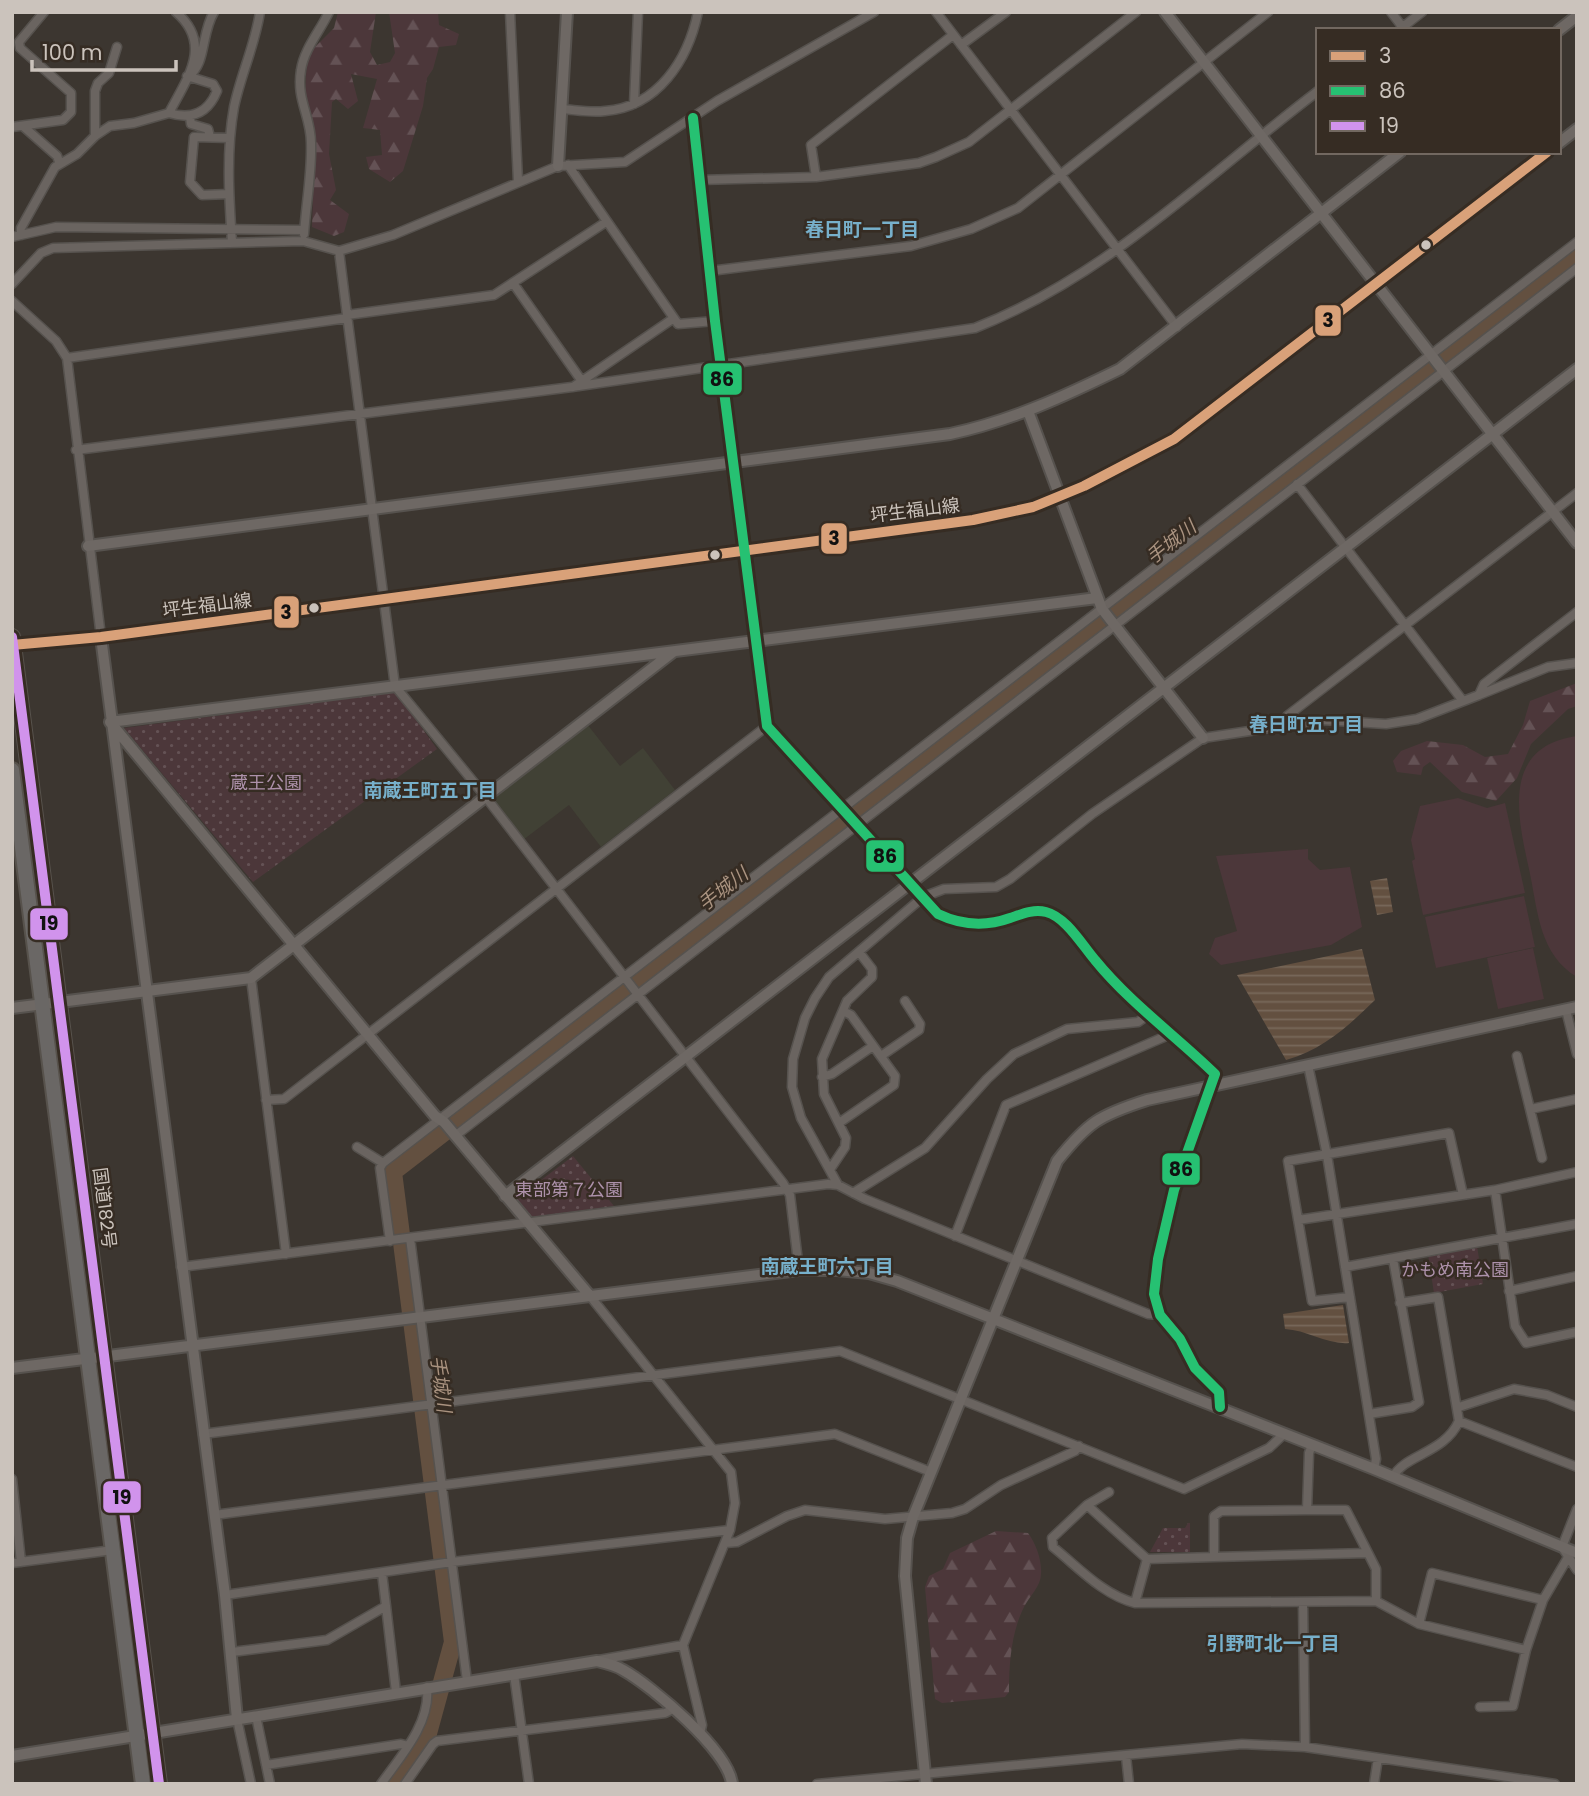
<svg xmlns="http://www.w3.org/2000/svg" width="1589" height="1796" font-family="Poppins,'Noto Sans JP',sans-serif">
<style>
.medical{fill:#414135}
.grass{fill:#4c373a}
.forest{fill:url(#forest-firs)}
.park{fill:url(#park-dots)}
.water{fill:url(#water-rules)}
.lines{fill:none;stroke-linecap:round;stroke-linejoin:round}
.river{stroke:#635040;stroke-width:18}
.street-casing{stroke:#56524e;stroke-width:11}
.secondary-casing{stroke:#56524e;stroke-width:14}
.highway-casing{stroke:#57524c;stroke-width:18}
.street{stroke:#6a6460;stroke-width:8}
.secondary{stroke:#6e6864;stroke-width:10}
.highway{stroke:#6a6765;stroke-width:14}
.bus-1-casing{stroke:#362c23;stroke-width:16}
.bus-2-casing{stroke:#362c23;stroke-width:16}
.bus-3-casing{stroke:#362c23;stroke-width:16}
.bus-1{stroke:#d9a179;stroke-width:10}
.bus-2{stroke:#26c172;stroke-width:10}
.bus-3{stroke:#d193ec;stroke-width:10}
.bus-dot{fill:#cbc3bc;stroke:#362c23;stroke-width:2.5}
.labels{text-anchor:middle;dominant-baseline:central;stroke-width:5;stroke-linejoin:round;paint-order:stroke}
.street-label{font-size:18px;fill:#cbc3bc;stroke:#362c23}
.park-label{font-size:18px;fill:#ad91aa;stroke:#362c23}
.neighbourhood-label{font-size:19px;font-weight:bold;fill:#77b0cb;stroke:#362c23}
.water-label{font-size:19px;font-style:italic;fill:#aa9380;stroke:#362c23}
.line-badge{stroke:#362c23;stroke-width:2.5}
.pale-badge-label{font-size:19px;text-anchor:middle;font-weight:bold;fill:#111}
</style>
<defs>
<pattern id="forest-firs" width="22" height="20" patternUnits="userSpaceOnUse" patternTransform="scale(1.75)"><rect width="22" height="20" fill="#4c373a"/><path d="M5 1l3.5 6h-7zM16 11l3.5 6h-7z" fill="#645255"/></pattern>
<pattern id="park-dots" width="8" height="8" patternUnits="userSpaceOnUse" patternTransform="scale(1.75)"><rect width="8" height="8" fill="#4c373a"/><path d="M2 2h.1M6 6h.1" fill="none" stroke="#645255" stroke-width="1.8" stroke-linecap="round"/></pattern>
<pattern id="water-rules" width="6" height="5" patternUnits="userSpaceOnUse" patternTransform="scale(1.75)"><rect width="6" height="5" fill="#635040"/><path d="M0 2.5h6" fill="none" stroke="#78685a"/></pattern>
</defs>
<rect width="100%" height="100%" fill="#3c3630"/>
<path class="medical" d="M 587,724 L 620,766 L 643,748 L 675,790 L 601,847 L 569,805 L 523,840 L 491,798 Z"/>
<path class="grass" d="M 1577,736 L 1577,977 C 1540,955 1538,913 1530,874 C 1519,822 1498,747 1577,736 Z
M 1458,798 L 1487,808 L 1505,803 L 1525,893 L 1423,915 L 1412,861 L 1415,859 L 1411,840 L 1420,806 Z
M 1308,849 L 1308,859 L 1320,870 L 1350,867 L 1362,927 L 1331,945 L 1221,965 L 1209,954 L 1215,938 L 1237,931 L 1216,856 Z
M 1524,896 L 1535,947 L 1436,968 L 1425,917 Z
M 1533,948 L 1544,999 L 1498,1009 L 1487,958 Z"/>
<path class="forest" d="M 338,12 L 376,12 L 370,52 L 377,65 L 390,62 L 395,53 L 389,12 L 438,12 L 439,25 L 459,34 L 456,45 L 439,47 L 433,69 L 427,78 L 423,106 L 403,171 L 390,182 L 369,169 L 366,157 L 382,155 L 380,130 L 363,128 L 377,79 L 351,74 L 358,101 L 348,109 L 336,99 L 332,102 L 329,154 L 336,190 L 330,200 L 349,214 L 344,232 L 334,236 L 312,227 L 315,141 L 305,101 L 307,55 L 334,28 Z
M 1577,683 L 1577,706 L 1568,709 L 1531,744 L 1517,778 L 1496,801 L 1462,792 L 1430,762 L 1423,767 L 1421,775 L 1397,772 L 1393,761 L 1401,751 L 1427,741 L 1463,745 L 1485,757 L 1508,754 L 1523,725 L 1530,701 Z
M 996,1531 L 1028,1533 C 1036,1544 1042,1560 1041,1574 C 1041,1586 1029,1597 1024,1607 C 1011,1633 1009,1664 1009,1692 L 1005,1697 L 942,1703 L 935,1699 L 925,1587 L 929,1576 L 943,1569 L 950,1553 Z"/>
<path class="park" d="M 396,692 L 437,749 L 253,882 L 124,728 Z
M 573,1156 L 614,1206 L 531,1217 L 516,1199 Z
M 1477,1246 L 1483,1284 L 1434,1293 L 1428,1254 Z
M 1188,1523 L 1190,1523 L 1190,1552 L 1150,1552 L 1163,1528 L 1185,1528 Z"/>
<path class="water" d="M 1387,878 L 1393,912 L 1377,915 L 1370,881 Z
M 1362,949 L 1375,1000 C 1347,1027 1324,1049 1286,1060 L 1237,975 Z
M 1343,1305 L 1349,1343 C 1328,1345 1307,1330 1285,1329 L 1283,1314 Z"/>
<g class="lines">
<path class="river" d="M 395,1784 L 427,1737 L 453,1642 L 393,1172 L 1577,255"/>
<defs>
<path id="street" d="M 510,12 L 518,181
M 936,12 L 1177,327
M 1391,12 L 1404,29
M 1399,30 L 1422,12
M 961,45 L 1006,12
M 189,75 C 206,65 201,33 214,12
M 634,104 L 638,12
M 562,109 C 576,110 591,113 605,111 C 658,107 688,60 698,12
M 169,113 C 192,120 208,113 217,91 L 213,84 L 187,76
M 190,117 L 191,124 L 208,129 L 210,137
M 693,118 L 715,321 L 767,726 L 938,914 C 961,925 985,927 1010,918 C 1022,914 1033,909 1046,912 C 1066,917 1082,945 1095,960 C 1130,1003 1175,1035 1215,1074 L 1174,1190 L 1158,1259 L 1154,1294 L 1160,1315 L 1180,1339 L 1195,1368 L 1219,1392 L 1220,1407
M 12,127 L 63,120 L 71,112 L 71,93 L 20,48 L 19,42 L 44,12
M 24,127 L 57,156 L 60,164
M 95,136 L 95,91 L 98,83 L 109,73 L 117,47
M 568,165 L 678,324 L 715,321
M 816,177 L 811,145 L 953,35
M 699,180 L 816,177 L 919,163 L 936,157 L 969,142 L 1136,12
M 229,194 L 202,195 L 190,182 L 194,137 L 230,138
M 304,234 C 306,204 312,173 311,143 C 311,116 296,100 301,70 C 304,49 320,31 329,12
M 21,235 L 21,228 L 55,167 L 77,154 L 95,136 L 110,126 L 134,123 L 169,113 C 188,77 213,44 176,12
M 12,237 L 56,227 L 304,230
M 232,242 C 229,198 226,151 234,107 C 241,74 255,45 260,12
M 339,251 L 347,315 L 494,295 L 606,222
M 710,271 L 911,246 L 971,229 L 1018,208 L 1268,12
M 513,283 L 581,380
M 12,284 L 41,253 L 53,248 L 303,241 L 339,251 L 393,235 L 558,166 L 625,162 L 717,101 L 874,12
M 12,301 L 56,341 L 67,358 L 101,637
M 347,315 L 395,686 L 485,796 L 783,1183 L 790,1195 L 799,1270
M 67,358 L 347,318
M 573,387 L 674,318
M 76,450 L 572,387 L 975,328 C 1106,277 1207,175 1318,91
M 1297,484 L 1463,701
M 1479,695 L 1548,667 L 1577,663
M 1287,725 L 1287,716 L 1577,493
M 251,978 L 286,1254
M 1566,1010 L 1577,1054
M 881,1056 L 919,1030 L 920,1024 L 905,1001
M 1517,1056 L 1542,1158
M 1308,1065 L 1327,1155 L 1376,1459 L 1374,1469
M 822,1077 L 832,1074 L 873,1046
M 266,1100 L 284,1099 L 767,726
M 1531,1109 L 1577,1099
M 839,1123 L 894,1085 L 895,1076 L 851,1015 L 843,1011
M 455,1136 L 1577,268
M 357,1147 L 383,1163
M 831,1168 L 845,1147 L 846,1138 L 824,1094 L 822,1059 L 847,1001 L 872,977 L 872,969 L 859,952
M 838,1185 L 801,1118 L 792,1087 L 793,1059 L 805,1018 L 815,998 L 829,977 L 923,897 L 944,889 L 996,887 L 1010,879 L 1092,814 L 1203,738 L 1322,720 L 1386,724 L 1417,719 L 1479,695 L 1484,684 L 1577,612
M 1495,1190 L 1515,1326 L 1526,1343 L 1577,1332
M 853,1193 L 925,1148 L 987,1079 L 1014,1054 L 1067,1029 L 1138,1022 L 1148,1015
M 1298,1220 L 1495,1190 L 1577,1172
M 955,1236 L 1006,1105 L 1164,1037 L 1168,1033
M 410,1238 L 467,1681
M 390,1241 L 380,1168 L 383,1163 L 1577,242
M 181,1267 L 828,1184 L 838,1185 L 865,1199 L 1148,1314 L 1160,1315
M 1345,1267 L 1577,1224
M 1509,1291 L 1577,1276
M 590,1296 L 731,1472 L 735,1503 L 730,1530 L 683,1645 L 702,1725 L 700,1734
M 1350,1297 L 1312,1301 L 1288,1161 L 1449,1133 L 1463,1195
M 1459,1407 L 1514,1389 L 1547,1395 L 1577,1407
M 1369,1414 L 1412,1407 L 1419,1402 L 1393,1259
M 1459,1421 L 1577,1467
M 203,1434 L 840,1351 L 1184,1489 L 1269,1448 L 1284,1434
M 1393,1477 C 1405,1454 1444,1454 1459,1421 L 1438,1297 L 1400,1303
M 12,1479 L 21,1562
M 1087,1505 L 1109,1492
M 1577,1509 L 1562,1547 L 1577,1570
M 1307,1510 L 1346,1510 L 1368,1553 L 1214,1557 L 1214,1516 L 1221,1511 L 1307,1510 L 1309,1453 L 1312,1445
M 214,1515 L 835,1434 L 931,1472
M 725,1543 L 737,1542 L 787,1516 L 805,1510 L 885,1519 L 952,1513 L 965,1509 L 1001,1485 L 1075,1451 L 1079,1446
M 1214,1557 L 1147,1559 L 1135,1603 L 1376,1601 L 1376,1569 L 1368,1553
M 12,1563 L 113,1550
M 225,1595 L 452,1562 L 730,1530
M 1376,1601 L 1419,1624 L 1526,1650
M 1135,1603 C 1103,1595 1078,1567 1053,1547 L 1052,1538 L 1087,1505 L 1147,1559
M 1303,1603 L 1305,1747
M 386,1606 L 396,1692
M 1419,1624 L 1432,1573 L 1543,1600 L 1567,1559
M 232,1652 L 327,1640 L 386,1606 L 382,1573
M 599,1660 L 683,1645
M 514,1674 L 529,1784
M 1480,1707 L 1513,1706 L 1526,1650 L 1543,1600
M 256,1716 L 270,1784
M 237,1719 L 251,1784
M 1126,1756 L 1129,1784
M 266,1765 L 401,1744 L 408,1746
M 381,1784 C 401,1756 431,1723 427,1687
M 405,1784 L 433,1744 L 437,1741 L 665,1713 L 673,1709
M 817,1784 L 1242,1744 L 1305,1747 L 1555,1784
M 1374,1784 L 1378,1758"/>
<path id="secondary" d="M 1165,12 L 1577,543
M 1559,30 L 1577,16
M 1559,143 L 1577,129
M 558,166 L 567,12
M 1028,411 L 1102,609 L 1203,738
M 88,546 L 950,434 C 1011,421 1065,396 1120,369 L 1400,152
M 101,637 L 225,1595 L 237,1719
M 12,645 L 101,637 L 973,520 L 1033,507 L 1084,486 L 1174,439 L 1547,152
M 110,722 L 1097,598
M 110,722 L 435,1116 L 444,1122 L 590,1296
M 12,1008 L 251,978 L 673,652
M 505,1196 L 1577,369
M 12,1368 L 799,1270 L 837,1270 L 869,1273 L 897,1281 L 1374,1469 L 1577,1553
M 12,1756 L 597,1661 C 606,1663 615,1665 623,1670 C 652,1686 729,1751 732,1784
M 926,1784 L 905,1576 L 907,1538 L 913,1517 L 1057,1161 C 1088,1122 1100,1115 1147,1100 L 1577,1007"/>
<path id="highway" d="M 12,637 L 159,1784
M 12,770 L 143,1784"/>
</defs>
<use href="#street" class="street-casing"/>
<use href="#secondary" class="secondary-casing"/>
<use href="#highway" class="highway-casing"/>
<use href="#street" class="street"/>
<use href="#secondary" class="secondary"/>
<use href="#highway" class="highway"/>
<defs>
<path id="bus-1" d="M 12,645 L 101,637 L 973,520 L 1033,507 L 1084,486 L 1174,439 L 1547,152"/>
<path id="bus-2" d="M 693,118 L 715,321 L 767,726 L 938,914 C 961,925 985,927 1010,918 C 1022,914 1033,909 1046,912 C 1066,917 1082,945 1095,960 C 1130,1003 1175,1035 1215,1074 L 1174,1190 L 1158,1259 L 1154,1294 L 1160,1315 L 1180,1339 L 1195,1368 L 1219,1392 L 1220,1407"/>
<path id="bus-3" d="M 12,637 L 159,1784"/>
</defs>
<use href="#bus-1" class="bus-1-casing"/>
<use href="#bus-2" class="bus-2-casing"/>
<use href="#bus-3" class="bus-3-casing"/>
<use href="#bus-1" class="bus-1"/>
<use href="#bus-2" class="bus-2"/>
<use href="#bus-3" class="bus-3"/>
</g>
<g class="bus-dot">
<circle cx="1426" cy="245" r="6"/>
<circle cx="715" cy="555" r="6"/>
<circle cx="314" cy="608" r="6"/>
</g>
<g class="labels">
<g class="street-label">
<text transform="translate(915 510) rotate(-7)">坪生福山線</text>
<text transform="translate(207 605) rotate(-7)">坪生福山線</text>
<text transform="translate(105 1208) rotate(83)">国道182号</text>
</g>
<g class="park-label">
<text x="266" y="782">蔵王公園</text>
<text x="569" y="1189">東部第７公園</text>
<text x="1455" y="1269">かもめ南公園</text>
</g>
<g class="neighbourhood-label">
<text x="862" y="229">春日町一丁目</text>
<text x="1306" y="724">春日町五丁目</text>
<text x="430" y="790">南蔵王町五丁目</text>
<text x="827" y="1266">南蔵王町六丁目</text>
<text x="1273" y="1643">引野町北一丁目</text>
</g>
<g class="water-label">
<text transform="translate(1171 542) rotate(-38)">手城川</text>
<text transform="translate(723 889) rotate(-38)">手城川</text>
<text transform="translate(441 1384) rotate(83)">手城川</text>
</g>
</g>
<g class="line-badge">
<rect x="1314" y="304" width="28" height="33" rx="7" fill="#d9a179"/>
<rect x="702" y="362" width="41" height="34" rx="7" fill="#26c172"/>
<rect x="820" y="522" width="28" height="33" rx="7" fill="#d9a179"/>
<rect x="273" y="595" width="27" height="34" rx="7" fill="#d9a179"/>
<rect x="865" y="839" width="40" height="34" rx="7" fill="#26c172"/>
<rect x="29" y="907" width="40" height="34" rx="7" fill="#d193ec"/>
<rect x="1161" y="1152" width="40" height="34" rx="7" fill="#26c172"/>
<rect x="102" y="1480" width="40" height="34" rx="7" fill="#d193ec"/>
</g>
<g class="pale-badge-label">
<text x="1328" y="327">3</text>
<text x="722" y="386">86</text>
<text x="834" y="545">3</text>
<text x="286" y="619">3</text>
<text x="885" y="863">86</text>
<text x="49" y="930">19</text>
<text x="1181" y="1176">86</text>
<text x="122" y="1504">19</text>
</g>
<rect width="1589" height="1796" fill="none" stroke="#cbc3bc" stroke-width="28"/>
<rect x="1316" y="28" width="245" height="126" fill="#362c23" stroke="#726860" stroke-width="2"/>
<rect x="1330" y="51" width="35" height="10" fill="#d9a179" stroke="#726860" stroke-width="2"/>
<text x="1379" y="63" font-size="21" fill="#cbc3bc">3</text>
<rect x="1330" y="86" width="35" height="10" fill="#26c172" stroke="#726860" stroke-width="2"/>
<text x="1379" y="98" font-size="21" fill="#cbc3bc">86</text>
<rect x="1330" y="121" width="35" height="10" fill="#d193ec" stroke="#726860" stroke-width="2"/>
<text x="1379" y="133" font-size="21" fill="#cbc3bc">19</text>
<path d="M32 60v10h144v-10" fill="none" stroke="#cbc3bc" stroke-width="3.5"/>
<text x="42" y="60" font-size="21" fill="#cbc3bc" stroke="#362c23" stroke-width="5" paint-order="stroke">100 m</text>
</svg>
